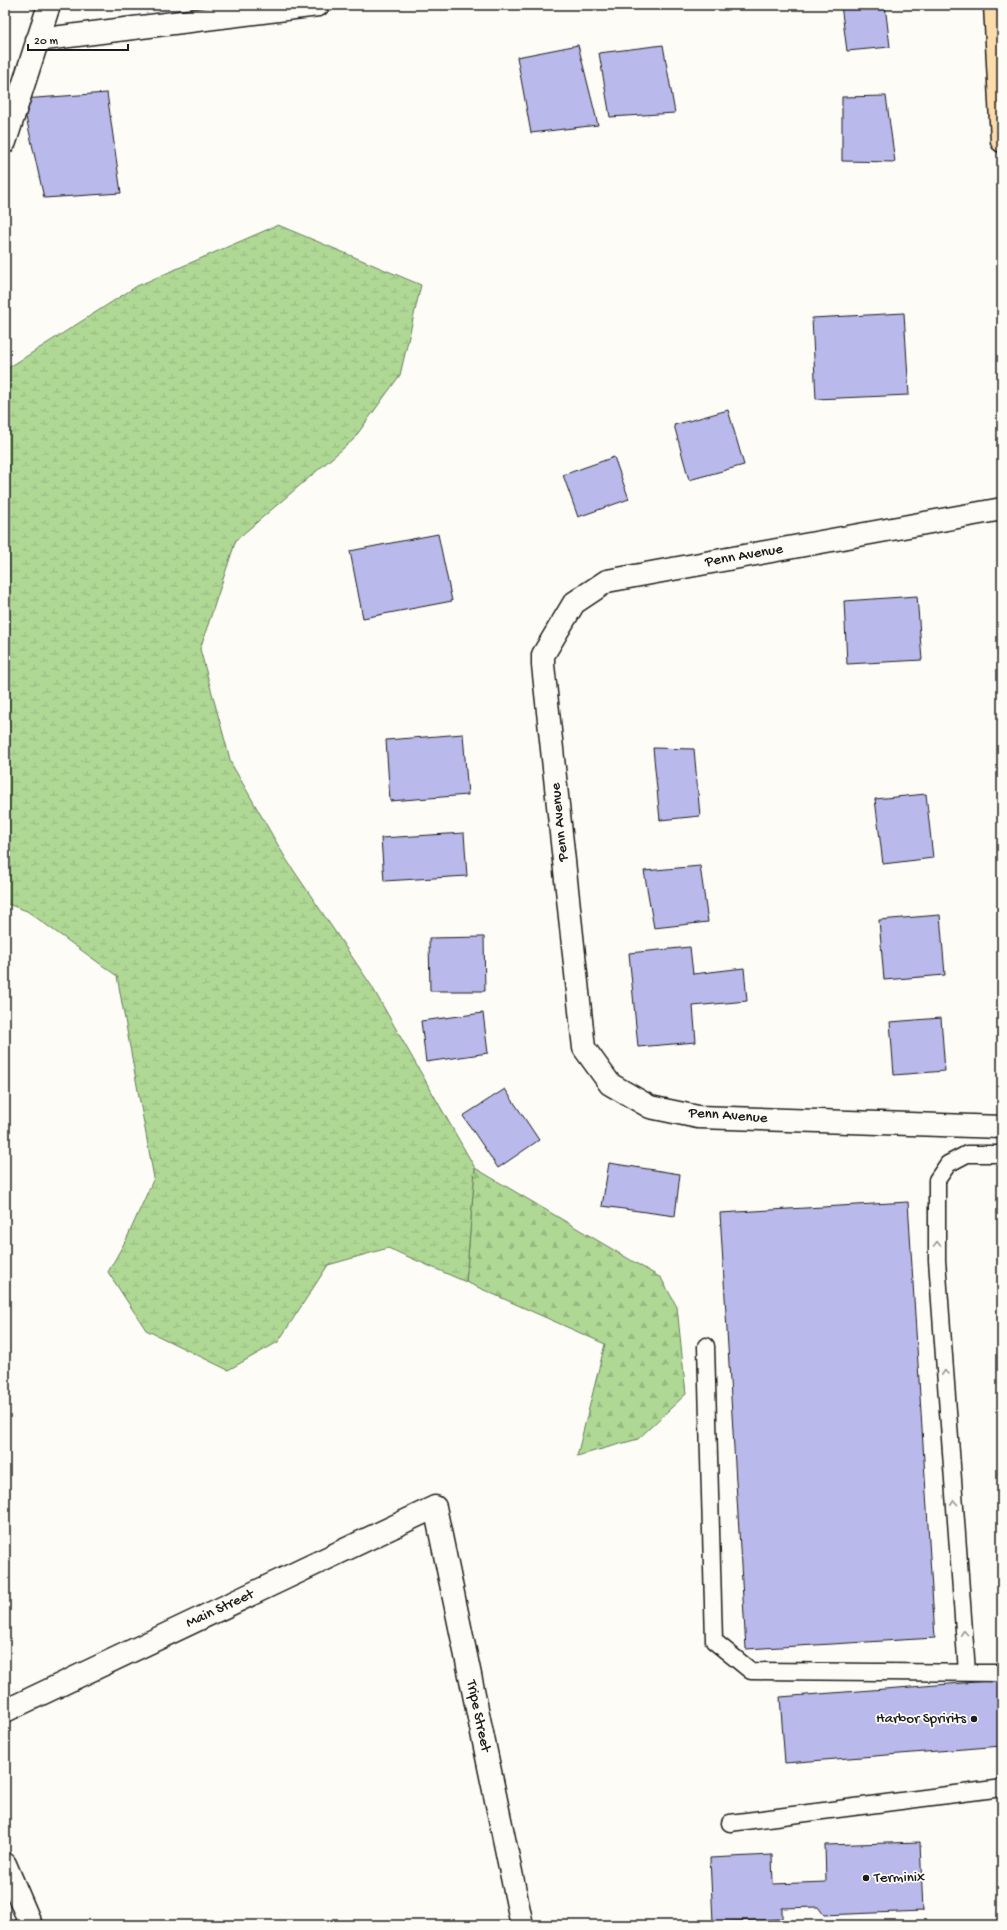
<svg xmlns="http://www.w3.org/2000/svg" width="1007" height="1930" font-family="'Gochi Hand',sans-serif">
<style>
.forest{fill:url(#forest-firs);stroke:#667a58}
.wetland{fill:url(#wetland-marsh);stroke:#667a58}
.building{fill:#b9b9eb;stroke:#1c1c1c}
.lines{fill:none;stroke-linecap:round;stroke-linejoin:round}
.service-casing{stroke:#1c1c1c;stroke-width:19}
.minor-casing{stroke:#1c1c1c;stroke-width:25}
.primary-casing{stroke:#1c1c1c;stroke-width:25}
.service{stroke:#fdfcf7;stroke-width:16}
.minor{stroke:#fdfcf7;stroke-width:22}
.primary{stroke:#fddcac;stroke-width:22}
.oneway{stroke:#989794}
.poi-dot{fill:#1c1c1c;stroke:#fdfcf7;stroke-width:1.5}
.labels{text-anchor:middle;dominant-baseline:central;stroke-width:3.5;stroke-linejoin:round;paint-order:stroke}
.street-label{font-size:15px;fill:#1c1c1c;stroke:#fdfcf7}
.poi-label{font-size:15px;fill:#1c1c1c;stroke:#fdfcf7;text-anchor:end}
</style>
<defs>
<pattern id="forest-firs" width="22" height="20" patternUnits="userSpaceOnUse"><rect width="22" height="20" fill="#afd895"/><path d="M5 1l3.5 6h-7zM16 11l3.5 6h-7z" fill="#96b980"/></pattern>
<pattern id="wetland-marsh" width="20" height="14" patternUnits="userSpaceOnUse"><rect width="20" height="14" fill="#afd895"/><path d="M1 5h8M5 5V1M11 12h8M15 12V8" fill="none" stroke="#96b980"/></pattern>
</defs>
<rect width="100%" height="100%" fill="#fdfcf7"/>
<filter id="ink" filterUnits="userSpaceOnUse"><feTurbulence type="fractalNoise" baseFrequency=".025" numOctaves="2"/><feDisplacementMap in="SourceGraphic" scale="8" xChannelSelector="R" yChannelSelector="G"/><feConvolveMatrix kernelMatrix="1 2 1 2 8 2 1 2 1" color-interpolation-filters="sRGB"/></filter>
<g filter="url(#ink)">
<path class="forest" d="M 475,1168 L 661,1278 L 677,1307 L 686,1394 L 638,1439 L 577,1456 L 605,1344 L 466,1282 Z"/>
<path class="wetland" d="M 278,225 L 421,285 L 400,375 L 353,440 L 236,540 L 200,649 L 231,763 L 286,859 L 371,985 L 475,1168 L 466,1282 L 388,1248 L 328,1265 L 278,1342 L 228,1370 L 146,1330 L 108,1272 L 127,1238 L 154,1178 L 117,976 L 27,911 L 5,903 L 5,370 L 137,286 Z"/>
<path class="building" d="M 841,5 L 885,5 L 890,47 L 847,51 Z
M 578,45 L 598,125 L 531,133 L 517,57 Z
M 663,45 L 675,113 L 610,117 L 599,53 Z
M 107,93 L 121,193 L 44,198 L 22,99 Z
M 886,96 L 895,162 L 842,161 L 842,97 Z
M 904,313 L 909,395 L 816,399 L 812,318 Z
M 728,410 L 744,465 L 689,480 L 674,425 Z
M 614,457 L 629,499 L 578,517 L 563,475 Z
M 438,534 L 452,601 L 363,618 L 350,551 Z
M 917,596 L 922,660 L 847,664 L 844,601 Z
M 463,734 L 468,795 L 390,801 L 386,740 Z
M 653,748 L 694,749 L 700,816 L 660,820 Z
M 926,794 L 933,858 L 883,864 L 875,799 Z
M 464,833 L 467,876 L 384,881 L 381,838 Z
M 700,866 L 708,922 L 654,928 L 644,871 Z
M 940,915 L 945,975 L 884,980 L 879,920 Z
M 484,937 L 485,991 L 430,991 L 429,938 Z
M 690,947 L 693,974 L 744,968 L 747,1001 L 693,1006 L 696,1042 L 638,1047 L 629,953 Z
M 483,1013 L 488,1053 L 426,1062 L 421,1021 Z
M 941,1018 L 945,1071 L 894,1075 L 890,1022 Z
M 505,1089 L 539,1140 L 498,1168 L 463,1116 Z
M 609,1163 L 680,1174 L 675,1216 L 602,1206 Z
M 908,1202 L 935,1638 L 746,1649 L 720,1213 Z
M 1002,1680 L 1002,1746 L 785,1763 L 780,1697 Z
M 920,1842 L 923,1911 L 824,1915 L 818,1907 L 782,1908 L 782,1919 L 713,1922 L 710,1858 L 772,1855 L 773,1884 L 826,1882 L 825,1845 Z"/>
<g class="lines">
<defs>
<path id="service" d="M 706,1346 L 714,1641 L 751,1671 L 1002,1673
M 967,1672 L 937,1260 L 937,1180 L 948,1164 L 967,1154 L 1002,1154
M 730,1823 L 1002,1788"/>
<path id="minor" d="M 37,40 L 318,5
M 5,142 L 49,5
M 1002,509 L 607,581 L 574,603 L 543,655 L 543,665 L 584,1048 L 610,1084 L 650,1107 L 698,1117 L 1002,1127
M 5,1711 L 435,1507 L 522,1925
M 5,1864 L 31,1925"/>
<path id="primary" d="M 995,5 L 1002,141"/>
</defs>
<use href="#service" class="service-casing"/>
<use href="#minor" class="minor-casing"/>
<use href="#primary" class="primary-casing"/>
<use href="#service" class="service"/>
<use href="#minor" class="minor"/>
<use href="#primary" class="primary"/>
</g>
<defs><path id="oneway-chevron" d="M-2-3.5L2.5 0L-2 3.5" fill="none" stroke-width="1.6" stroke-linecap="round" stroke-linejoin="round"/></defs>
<g class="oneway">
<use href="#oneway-chevron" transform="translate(937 1244) rotate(-90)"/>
<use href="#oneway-chevron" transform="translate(945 1373) rotate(-94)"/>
<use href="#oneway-chevron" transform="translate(954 1503) rotate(-94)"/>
<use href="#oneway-chevron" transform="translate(964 1633) rotate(-94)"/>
</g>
</g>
<g class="poi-dot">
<circle cx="974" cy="1719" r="4"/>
<circle cx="866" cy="1878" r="4"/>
</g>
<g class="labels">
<g class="street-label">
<text transform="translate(744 556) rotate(-10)">Penn Avenue</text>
<text transform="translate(560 822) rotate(-96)">Penn Avenue</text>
<text transform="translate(728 1116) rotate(4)">Penn Avenue</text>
<text transform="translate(220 1609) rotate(-25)">Main Street</text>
<text transform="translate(478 1716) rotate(78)">Tripe Street</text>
</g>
<g class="poi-label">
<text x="966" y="1719">Harbor Spririts</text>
<text x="874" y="1878" text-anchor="start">Terminix</text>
</g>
</g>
<rect width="1007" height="1930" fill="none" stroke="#fdfcf7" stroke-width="20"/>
<rect x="10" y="10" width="987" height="1910" fill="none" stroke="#1c1c1c" stroke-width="1.5" filter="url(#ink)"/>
<path d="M28 44v6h100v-6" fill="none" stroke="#1c1c1c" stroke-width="2"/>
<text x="34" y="44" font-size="12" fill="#1c1c1c" stroke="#fdfcf7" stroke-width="3" paint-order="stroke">20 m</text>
</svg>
